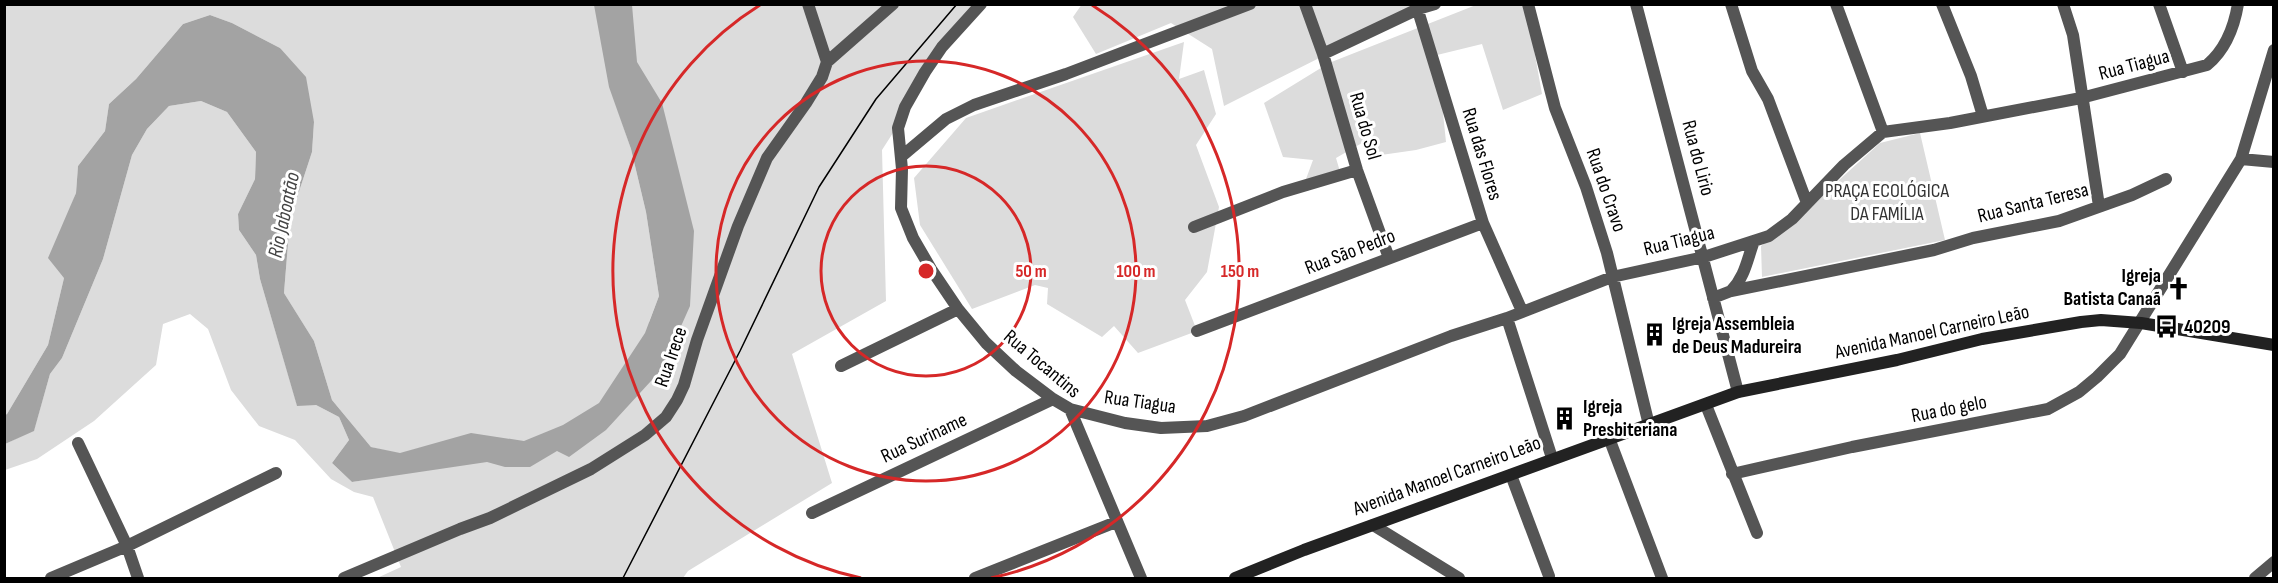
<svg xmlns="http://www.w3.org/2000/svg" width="2278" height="583" font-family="'Sofia Sans Condensed',sans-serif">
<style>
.green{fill:#dcdcdc;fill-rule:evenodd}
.water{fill:#a3a3a3}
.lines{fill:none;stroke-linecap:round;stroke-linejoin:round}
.street{stroke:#555;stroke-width:12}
.secondary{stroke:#222;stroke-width:12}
.tram{stroke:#000;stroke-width:1.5}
.ring{fill:none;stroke:#d62828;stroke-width:3}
.labels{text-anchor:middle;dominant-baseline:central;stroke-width:6;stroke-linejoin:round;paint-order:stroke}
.street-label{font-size:20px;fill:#000;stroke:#fff}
.park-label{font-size:20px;fill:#333;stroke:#fff}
.poi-label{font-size:20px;font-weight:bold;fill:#000;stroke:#fff;text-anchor:start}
.water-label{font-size:21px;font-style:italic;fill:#444;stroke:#fff}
.centre{fill:#d62828;stroke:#fff;stroke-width:3}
.ring-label{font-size:18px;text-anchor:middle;font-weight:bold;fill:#d62828;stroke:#fff;stroke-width:6;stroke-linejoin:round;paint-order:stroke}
</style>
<rect width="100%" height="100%" fill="#fff"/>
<path class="green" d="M 1082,4 L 1417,5 L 1385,25 L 1224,106 L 1212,49 L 1171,23 L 1096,54 L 1073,17 Z
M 5,5 L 987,5 L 946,50 L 882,150 L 886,301 L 792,354 L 832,483 L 688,571 L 683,578 L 377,578 L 401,567 L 373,497 L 354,492 L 331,479 L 295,440 L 259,426 L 231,390 L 208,329 L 190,314 L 163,324 L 156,365 L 94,421 L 37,459 L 5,470 L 5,444 L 34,430 L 50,374 L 62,358 L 103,259 L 132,155 L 147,129 L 169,106 L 201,101 L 227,112 L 256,152 L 255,179 L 238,214 L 239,230 L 256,255 L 260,279 L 297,405 L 316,405 L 339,417 L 349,440 L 332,463 L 352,482 L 365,480 L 423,447 L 399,454 L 371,447 L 332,400 L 314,341 L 284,293 L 290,219 L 312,152 L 314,122 L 280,48 L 232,23 L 210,15 L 183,24 L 136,79 L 109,104 L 105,131 L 78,166 L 76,193 L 65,222 L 64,278 L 48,345 L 7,414 L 5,415 ZM 610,87 L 690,300 L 649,322 L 659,296 L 646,212 L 631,149 Z
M 1476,5 L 1526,5 L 1542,94 L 1503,110 L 1482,44 L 1437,55 L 1446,142 L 1416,150 L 1367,157 L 1362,143 L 1336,158 L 1341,175 L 1306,179 L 1313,160 L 1283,157 L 1264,103 L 1329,63 Z
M 1184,42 L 1179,79 L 1204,70 L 1216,114 L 1196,145 L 1219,207 L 1207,272 L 1185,300 L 1197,331 L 1138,353 L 1114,326 L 1102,337 L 1047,304 L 1048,288 L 1035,285 L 972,309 L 920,225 L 914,178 L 966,118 Z
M 1920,133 L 1945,240 L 1762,277 L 1761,246 L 1796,219 L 1880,143 Z"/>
<path class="water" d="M 594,5 L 632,5 L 637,62 L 662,103 L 694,231 L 690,306 L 662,369 L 606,430 L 569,457 L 557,451 L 530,467 L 505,467 L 487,462 L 352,482 L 332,463 L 349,440 L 339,417 L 316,405 L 297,406 L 260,279 L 256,255 L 239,230 L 238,214 L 255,179 L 256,152 L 227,112 L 201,101 L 169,106 L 147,129 L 132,155 L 103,259 L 62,358 L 50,374 L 34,431 L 5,444 L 5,415 L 7,414 L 48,345 L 64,278 L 48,258 L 76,193 L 78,166 L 105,131 L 109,104 L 136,79 L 183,24 L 210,15 L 232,23 L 280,48 L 306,77 L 314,122 L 312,152 L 290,219 L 284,293 L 314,341 L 332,400 L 371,447 L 400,453 L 471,433 L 524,441 L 563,425 L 599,403 L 645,333 L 659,296 L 646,212 L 631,149 L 609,87 Z"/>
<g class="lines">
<path class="street" d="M 808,4 L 827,62
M 981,4 L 942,47 L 925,72 L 905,107 L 898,128 L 902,169 L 901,208 L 913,238 L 931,269 L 958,309 L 986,343 L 1016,371 L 1053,399 L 1070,409 L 1125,423 L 1161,428 L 1207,426 L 1244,416 L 1451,336 L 1507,318 L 1612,277 L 1704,257 L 1769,236 L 1792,219 L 1844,165 L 1883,132 L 1950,123 L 2081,98 L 2207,65 C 2225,50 2234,28 2238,4
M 1305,4 L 1323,54 L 1357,170 L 1389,258
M 1416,4 L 1483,223 L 1522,311
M 1528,4 L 1555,108 L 1586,187 L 1607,253 L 1649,425
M 1636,4 L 1738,392
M 1731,4 L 1752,71 L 1768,99 L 1807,203
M 1836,4 L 1883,132
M 1942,4 L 1971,76 L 1983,116
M 2063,4 L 2073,35 L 2099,206
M 2159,4 L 2183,72
M 1323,54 L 1418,9 L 1435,4
M 902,156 L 946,119 L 974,105 L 1066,74 L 1250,4
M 2241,159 L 2274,162
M 1194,227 L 1283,192 L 1357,170
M 1731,291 C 1745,277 1747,260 1754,241
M 1713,298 L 1731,291 L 1934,250 L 1973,238 L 2059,221 L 2132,195 L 2166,179
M 1507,318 L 1552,458
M 1197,331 L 1483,223
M 841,366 L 958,309
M 1706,405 L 1757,533
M 1070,409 L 1141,578
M 1609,438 L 1662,578
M 78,443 L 127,546 L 138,578
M 1732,474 L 1852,447 L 2048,409 L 2079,392 L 2097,377 L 2120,354 L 2241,159 L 2274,50
M 1511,475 L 1549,576
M 812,513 L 1053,399
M 1373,525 L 1459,578
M 51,578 L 127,546 L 276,473
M 344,578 L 460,529 L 490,518 L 591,469 L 645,435 L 666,417 L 677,400 L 684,385 L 697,340 L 738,226 L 767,158 L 806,103 L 822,77 L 827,62 L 893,4
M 975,578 L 1116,522
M 2255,578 L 2274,562"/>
<path class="secondary" d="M 1235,578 L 1304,550 L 1738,392 L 1897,360 L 1982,339 L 2081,322 L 2101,320 L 2141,323 L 2274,345"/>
<path class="tram" d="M 623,578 L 740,351 L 819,187 L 876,99 L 957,4"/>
</g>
<g class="ring">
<circle cx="926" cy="271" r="105"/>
<circle cx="926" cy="271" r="210"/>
<path d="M861 578A314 314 0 0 1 760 5M1092 5A314 314 0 0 1 991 578"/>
</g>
<defs>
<symbol id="church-bare" viewBox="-9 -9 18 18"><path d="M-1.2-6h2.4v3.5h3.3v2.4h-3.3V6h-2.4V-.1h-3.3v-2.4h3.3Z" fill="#000" stroke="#fff" stroke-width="2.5" paint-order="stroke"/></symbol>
<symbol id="bus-bare" viewBox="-9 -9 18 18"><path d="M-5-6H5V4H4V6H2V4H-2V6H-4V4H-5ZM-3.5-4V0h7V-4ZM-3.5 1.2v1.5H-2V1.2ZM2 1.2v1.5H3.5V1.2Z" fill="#000" stroke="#fff" stroke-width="2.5" paint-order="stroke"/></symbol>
<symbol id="building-bare" viewBox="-9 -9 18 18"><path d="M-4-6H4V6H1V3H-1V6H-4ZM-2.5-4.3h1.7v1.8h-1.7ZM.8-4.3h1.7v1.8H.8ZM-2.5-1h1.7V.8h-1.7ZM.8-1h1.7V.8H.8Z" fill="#000" stroke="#fff" stroke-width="2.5" paint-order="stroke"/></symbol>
</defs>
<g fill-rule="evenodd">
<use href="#church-bare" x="2162" y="272" width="33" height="33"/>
<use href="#bus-bare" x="2150" y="310" width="33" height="33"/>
<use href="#building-bare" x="1638" y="318" width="33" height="33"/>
<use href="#building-bare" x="1548" y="402" width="33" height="33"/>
</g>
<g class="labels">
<g class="street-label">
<text transform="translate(2134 65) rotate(-15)">Rua Tiagua</text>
<text transform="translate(1365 126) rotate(74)">Rua do Sol</text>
<text transform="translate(1482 154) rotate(73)">Rua das Flores</text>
<text transform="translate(1698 158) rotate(75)">Rua do Lirio</text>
<text transform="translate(1606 190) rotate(71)">Rua do Cravo</text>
<text transform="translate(2033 203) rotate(-14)">Rua Santa Teresa</text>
<text transform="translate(1679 241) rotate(-14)">Rua Tiagua</text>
<text transform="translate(1350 252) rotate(-21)">Rua São Pedro</text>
<text transform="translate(1932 332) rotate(-12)">Avenida Manoel Carneiro Leão</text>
<text transform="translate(671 357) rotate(-71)">Rua Irece</text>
<text transform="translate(1042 364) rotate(40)">Rua Tocantins</text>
<text transform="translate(1140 402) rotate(8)">Rua Tiagua</text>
<text transform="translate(1949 409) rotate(-11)">Rua do gelo</text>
<text transform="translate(924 438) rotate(-25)">Rua Suriname</text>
<text transform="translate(1447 476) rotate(-20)">Avenida Manoel Carneiro Leão</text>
</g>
<g class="park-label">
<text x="1887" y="191">PRAÇA ECOLÓGICA<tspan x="1887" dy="23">DA FAMÍLIA</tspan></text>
</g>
<g class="poi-label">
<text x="2161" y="276" text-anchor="end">Igreja<tspan x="2161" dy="23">Batista Canaã</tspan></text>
<text x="1672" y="324">Igreja Assembleia<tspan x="1672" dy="23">de Deus Madureira</tspan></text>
<text x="2184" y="327">40209</text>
<text x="1583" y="407">Igreja<tspan x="1583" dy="23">Presbiteriana</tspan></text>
</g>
<g class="water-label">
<text transform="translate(284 215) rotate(-78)">Rio Jaboatão</text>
</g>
</g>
<circle cx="926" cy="271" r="9" class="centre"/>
<g class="ring-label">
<text x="1031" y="277">50 m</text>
<text x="1136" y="277">100 m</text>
<text x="1240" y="277">150 m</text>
</g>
<rect width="2278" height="583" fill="none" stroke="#000000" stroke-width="12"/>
</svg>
